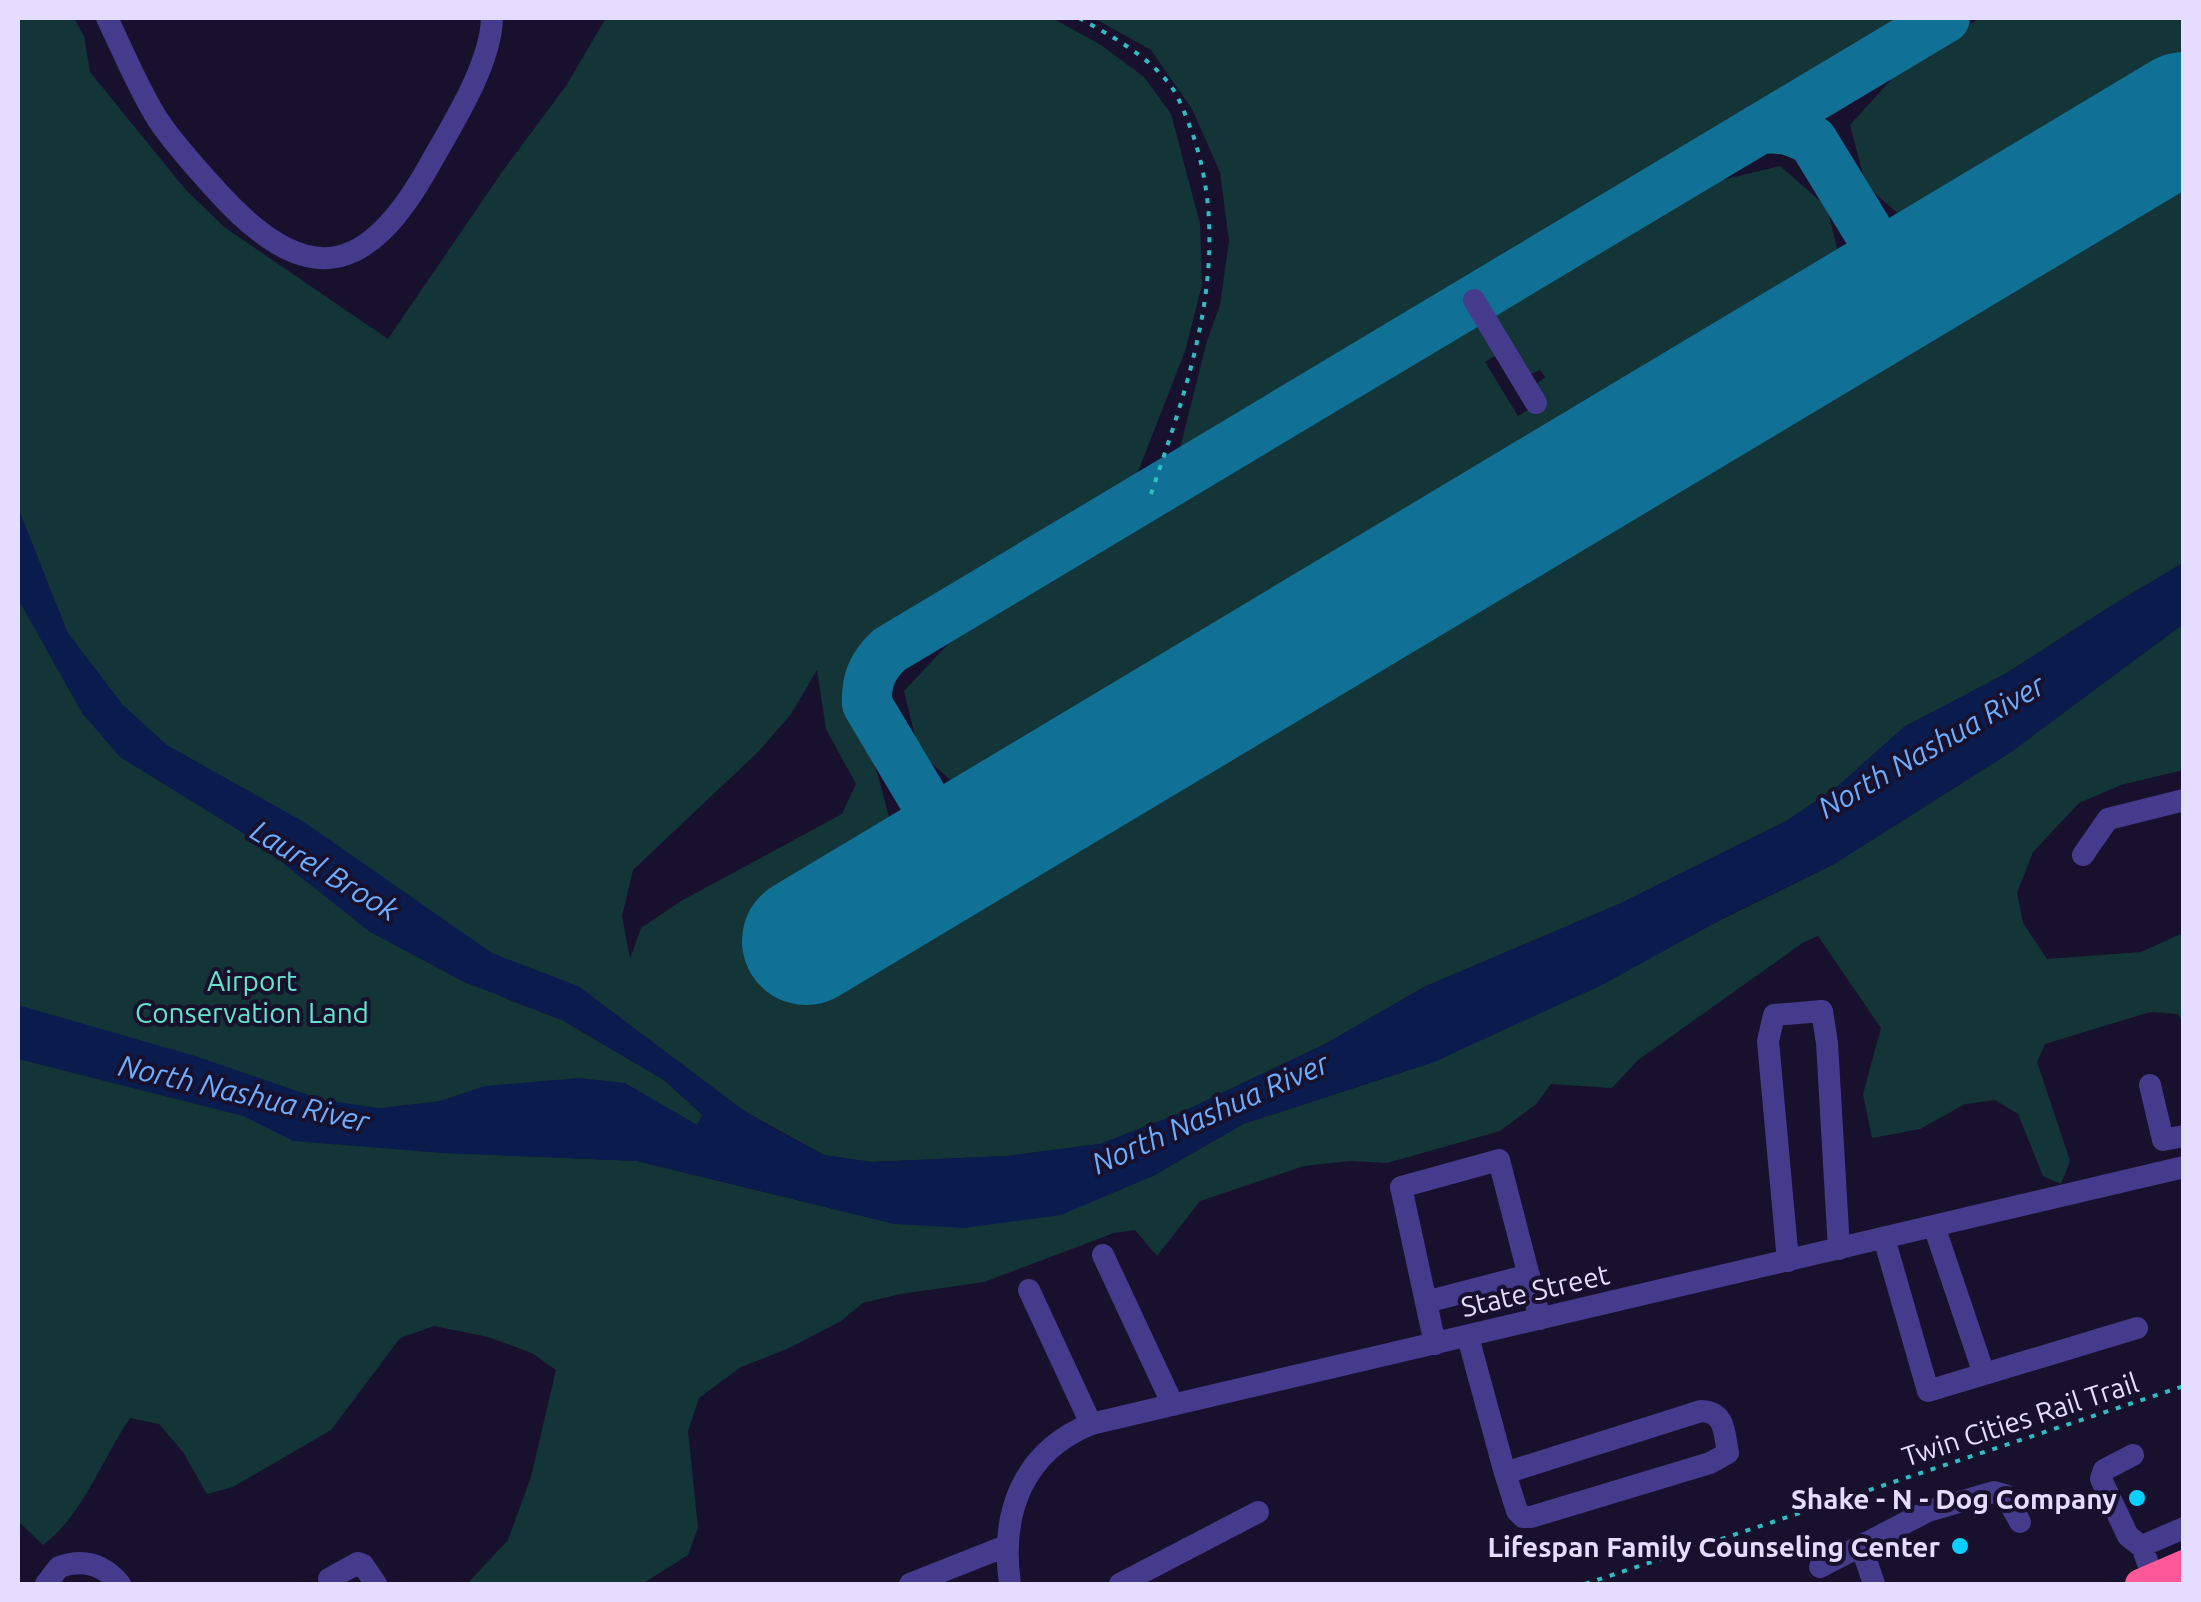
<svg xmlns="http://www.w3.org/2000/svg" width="2201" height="1602" font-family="Ubuntu,sans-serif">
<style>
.green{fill:#143537;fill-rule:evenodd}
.water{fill:#0a1c4d}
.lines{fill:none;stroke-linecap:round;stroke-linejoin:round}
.taxiway{stroke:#107096;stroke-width:50}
.runway{stroke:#107096;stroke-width:128}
.path{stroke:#2ebec2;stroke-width:4;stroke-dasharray:5 8;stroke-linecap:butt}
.minor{stroke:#453b8d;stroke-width:22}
.highway{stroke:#ff5899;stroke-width:30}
.poi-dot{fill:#09d0ff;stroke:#18112d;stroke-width:4}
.labels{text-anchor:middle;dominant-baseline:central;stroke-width:8;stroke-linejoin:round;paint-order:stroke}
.park-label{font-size:28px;fill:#64e4d0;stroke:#18112d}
.street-label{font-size:28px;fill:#e4ddff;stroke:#18112d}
.poi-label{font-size:28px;font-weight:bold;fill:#e4ddff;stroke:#18112d;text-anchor:end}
.water-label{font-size:30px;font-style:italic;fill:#6badff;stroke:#18112d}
</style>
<rect width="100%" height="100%" fill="#18112d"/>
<path class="green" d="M 18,18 L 74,18 L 84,36 L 90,72 L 185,189 L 224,227 L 388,339 L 502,172 L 566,86 L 606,18 L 1052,18 L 1101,45 L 1144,77 L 1171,114 L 1200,224 L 1202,285 L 1185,351 L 1132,487 L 876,638 C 830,693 860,719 878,776 C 884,797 889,817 894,838 L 781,907 L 828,979 L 2183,166 L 2183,563 L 2114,604 L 2005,674 L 1904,727 L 1838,786 L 1788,820 L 1619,904 L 1424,987 L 1327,1043 L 1178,1114 L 1100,1144 L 1007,1156 L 871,1162 L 824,1155 L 744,1111 L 578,986 L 507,999 L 562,1020 L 664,1080 L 703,1115 L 697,1125 L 624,1083 L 431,1152 L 637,1161 L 895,1224 L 1153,1176 L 1243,1124 L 1434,1062 L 1834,864 L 2011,752 L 2183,624 L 2183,770 L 2121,785 L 2079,803 L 2033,852 L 2017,893 L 2023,923 L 2047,959 L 2141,952 L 2183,933 L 2183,1023 L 2178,1014 L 2150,1012 L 2045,1044 L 2037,1062 L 2070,1161 L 2061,1184 L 2043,1176 L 2018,1114 L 1995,1100 L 1965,1104 L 1920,1129 L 1872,1138 L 1863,1094 L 1881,1028 L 1818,936 L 1804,942 L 1638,1060 L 1612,1088 L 1551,1084 L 1536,1104 L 1500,1131 L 1387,1163 L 1350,1161 L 1304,1166 L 1200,1201 L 1157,1256 L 1135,1230 L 1114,1233 L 984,1282 L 900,1294 L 863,1303 L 841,1321 L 789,1348 L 741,1367 L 699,1398 L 688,1431 L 698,1528 L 688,1555 L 642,1584 L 467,1584 L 508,1540 L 531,1477 L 556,1370 L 532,1353 L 488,1337 L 434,1326 L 400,1338 L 331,1430 L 233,1487 L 207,1494 L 183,1452 L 159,1424 L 130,1418 C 102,1459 83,1515 43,1545 L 18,1521 L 18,562 L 41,566 L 18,508 ZM 817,670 L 826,729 L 856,784 L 842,814 L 681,901 L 641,928 L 630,959 L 622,916 L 633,870 L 759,751 L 791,714 Z
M 1094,18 L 1913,18 L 1178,456 L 1207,341 L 1220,305 L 1229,241 L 1220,172 L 1192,109 L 1151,50 Z
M 1980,18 L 2183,18 L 2183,65 L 1913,227 L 1866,185 L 1850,125 L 1897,73 Z
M 1780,166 L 1827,207 L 1842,269 L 966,794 L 919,752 L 904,691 L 950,642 L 1082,553 L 1476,317 L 1498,354 L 1485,362 L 1518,416 L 1541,402 L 1534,386 L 1545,377 L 1540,370 L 1527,376 L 1488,311 L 1566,262 L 1714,182 Z"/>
<path class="water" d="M 18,508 L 68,633 L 123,705 L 167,745 L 304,822 L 492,953 L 578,986 L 744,1111 L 782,1133 L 824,1155 L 871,1162 L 1007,1156 L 1100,1144 L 1178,1114 L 1327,1043 L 1424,987 L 1619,904 L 1788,820 L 1838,786 L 1904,727 L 2005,674 L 2114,604 L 2183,563 L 2183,624 L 2011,752 L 1834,864 L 1733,913 L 1602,985 L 1434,1062 L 1243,1124 L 1153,1176 L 1061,1215 L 964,1228 L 895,1224 L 637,1161 L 442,1153 L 293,1141 L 243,1116 L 18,1059 L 18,1005 L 195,1056 L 323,1100 L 379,1108 L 440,1101 L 485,1086 L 579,1078 L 625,1083 L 697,1125 L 702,1115 L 664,1080 L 562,1020 L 464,982 L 370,932 L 251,838 L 120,757 L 82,713 L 18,599 Z"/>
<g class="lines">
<path class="taxiway" d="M 1759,129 C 1781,127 1794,130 1813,141 L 1876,244 C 1883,275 1874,291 1852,313
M 1876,244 C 1898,266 1921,263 1949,256
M 955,852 L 867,704 C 866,681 872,666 889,650 L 1945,18"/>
<path class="runway" d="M 806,941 L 2184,116"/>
<path class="path" d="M 1079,18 C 1112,36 1148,56 1171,86 C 1181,101 1187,119 1193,135 C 1234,257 1190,379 1151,494
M 1585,1584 L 2184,1386"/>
<path class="minor" d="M 107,18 C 123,51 138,88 158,120 C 175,145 196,168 216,190 C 305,289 366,280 430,164 C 453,123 491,64 492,18
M 1474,300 L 1536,403
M 2083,855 L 2108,819 L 2184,800
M 2150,1085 L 2163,1140 L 2184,1136
M 1934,1226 L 1984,1374
M 1884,1238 L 1928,1391 L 2137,1328
M 1103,1255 L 1173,1405
M 1788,1261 L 1768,1041 L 1774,1015 L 1822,1011 L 1827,1043 L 1839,1249
M 1029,1290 L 1091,1424
M 1426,1302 L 1529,1275
M 1468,1337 L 1505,1473 L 1701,1411 C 1726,1412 1724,1433 1728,1453 L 1710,1463 L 1531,1517 L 1523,1517 L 1517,1511 L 1505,1473
M 1435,1344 L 1401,1187 L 1499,1160 L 1540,1319
M 2133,1455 L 2104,1470 L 2101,1479 L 2128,1536 L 2142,1547
M 1861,1545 L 1874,1584
M 2147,1561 L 2142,1546 L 2184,1528
M 1820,1567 L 1928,1511 L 1994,1492 L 2005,1495 L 2020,1522
M 329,1579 L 358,1563 L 363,1565 L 376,1584
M 46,1584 L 59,1567 C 84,1558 104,1565 120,1584
M 910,1584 L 1006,1546
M 1010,1584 C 1000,1514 1022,1452 1091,1424 L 2184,1167
M 1120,1584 L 1258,1512"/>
<path class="highway" d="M 2140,1584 L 2184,1565"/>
</g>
<g class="poi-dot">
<circle cx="2137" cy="1498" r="10"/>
<circle cx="1960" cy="1546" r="10"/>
</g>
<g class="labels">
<g class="park-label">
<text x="252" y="980">Airport<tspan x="252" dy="32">Conservation Land</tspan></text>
</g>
<g class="street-label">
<text transform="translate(1535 1290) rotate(-13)">State Street</text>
<text transform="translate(2020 1419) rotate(-18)">Twin Cities Rail Trail</text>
</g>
<g class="poi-label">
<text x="2117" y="1498">Shake - N - Dog Company</text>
<text x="1940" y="1546">Lifespan Family Counseling Center</text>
</g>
<g class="water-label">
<text transform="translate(1931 746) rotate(-30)">North Nashua River</text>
<text transform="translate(325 870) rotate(31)">Laurel Brook</text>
<text transform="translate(244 1093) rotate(13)">North Nashua River</text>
<text transform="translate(1210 1113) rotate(-24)">North Nashua River</text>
</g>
</g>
<rect width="2201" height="1602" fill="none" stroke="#e4ddff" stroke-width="40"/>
</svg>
